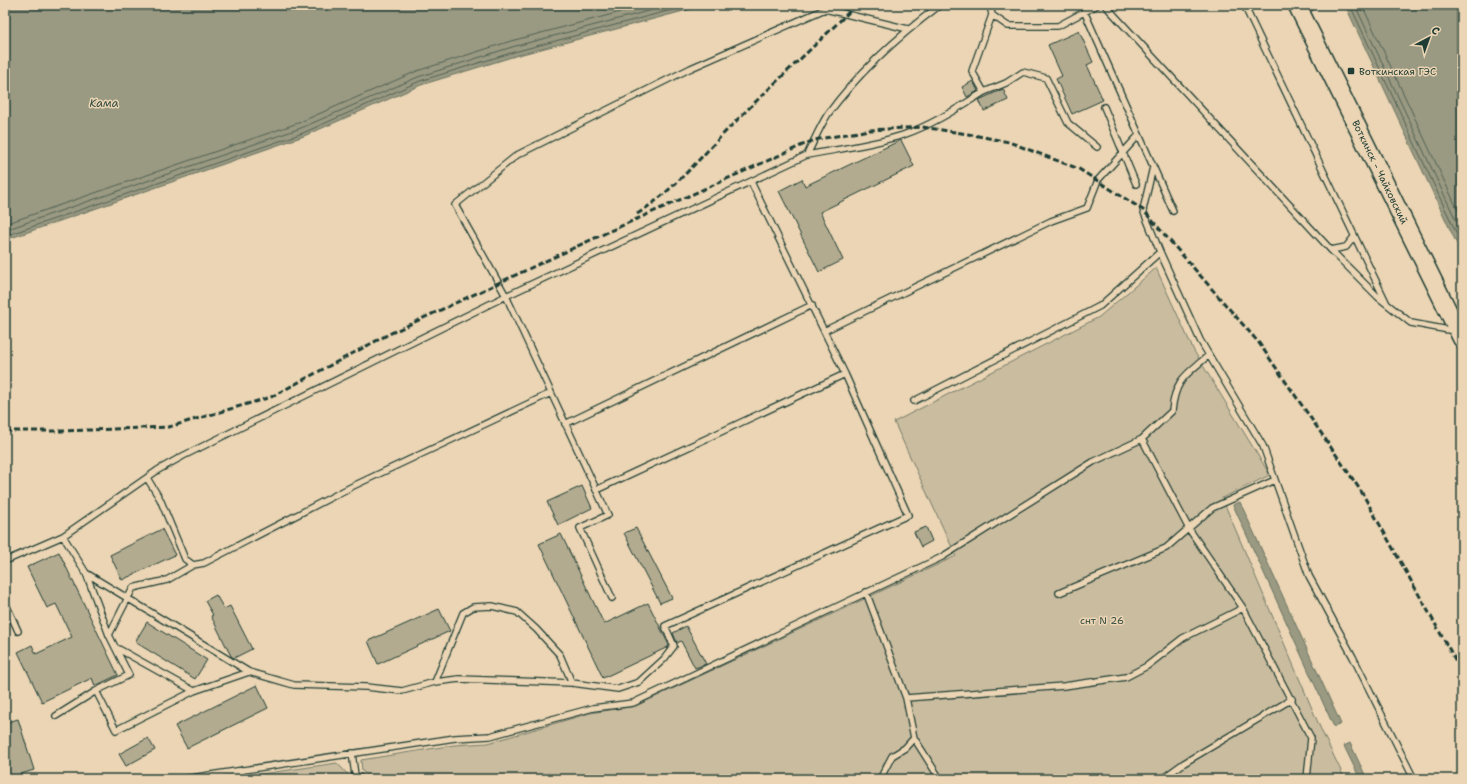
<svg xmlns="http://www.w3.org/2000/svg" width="1467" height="784" font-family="'Shantell Sans',sans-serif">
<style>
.green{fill:#cabc9f;stroke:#747c6a}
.water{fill:#9a9982;stroke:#697463}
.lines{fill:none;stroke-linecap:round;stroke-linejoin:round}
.shore{stroke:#506253;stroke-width:1}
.building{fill:#b2ab90;stroke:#1f3d34}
.service-casing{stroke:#1f3d34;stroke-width:8}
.primary-casing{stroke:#1f3d34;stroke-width:20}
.service{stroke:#ebd5b4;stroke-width:5.5}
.primary{stroke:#ebd5b4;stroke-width:17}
.rail{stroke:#1f3d34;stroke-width:3;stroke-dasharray:6 3;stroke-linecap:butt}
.poi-dot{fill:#1f3d34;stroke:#ebd5b4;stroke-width:1.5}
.labels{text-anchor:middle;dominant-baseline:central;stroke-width:3;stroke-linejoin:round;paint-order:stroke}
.poi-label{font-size:10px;fill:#1f3d34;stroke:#ebd5b4;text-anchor:start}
.street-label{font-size:10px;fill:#1f3d34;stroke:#ebd5b4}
.park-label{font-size:10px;fill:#304a3f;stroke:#ebd5b4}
.water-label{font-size:11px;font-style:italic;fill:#314b40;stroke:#ebd5b4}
</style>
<rect width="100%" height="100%" fill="#ebd5b4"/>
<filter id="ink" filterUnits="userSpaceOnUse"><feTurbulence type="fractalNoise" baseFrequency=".025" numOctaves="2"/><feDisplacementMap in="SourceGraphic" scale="8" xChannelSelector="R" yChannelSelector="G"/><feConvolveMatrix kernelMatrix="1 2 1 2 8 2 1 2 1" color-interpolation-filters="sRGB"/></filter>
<g filter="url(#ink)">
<path class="green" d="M 1156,268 L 1194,351 L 1270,475 L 1222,498 L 1322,732 L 1345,779 L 373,779 L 362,771 L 361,760 L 454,745 L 488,743 L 590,713 L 636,706 L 956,556 L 894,422 L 1099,317 Z
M 337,763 L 352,779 L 227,779 Z"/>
<path class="water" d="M 5,5 L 706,5 L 515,56 L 421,85 L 304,136 L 5,240 Z
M 1345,5 L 1462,5 L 1462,255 Z
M 1240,502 L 1341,724 L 1334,727 L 1233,505 Z
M 1350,743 L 1367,779 L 1360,779 L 1344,746 Z"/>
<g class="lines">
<path class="shore" d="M 1350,5 L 1462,245
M 1355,5 L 1462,233
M 1362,5 L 1462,219
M 5,224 L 298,123 L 417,71 L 511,41 L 647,5
M 5,230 L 301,128 L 418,77 L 512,47 L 671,5
M 5,236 L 303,133 L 420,81 L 514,52 L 690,5"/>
</g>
<path class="building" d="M 1079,31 L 1093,62 L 1087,65 L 1103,100 L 1072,114 L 1056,79 L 1062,76 L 1048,45 Z
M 973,81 L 978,91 L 967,97 L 962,87 Z
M 1003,89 L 1008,100 L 984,111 L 979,100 Z
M 901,140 L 914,166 L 820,212 L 843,260 L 819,272 L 779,191 L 802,179 L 805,186 Z
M 582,486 L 592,508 L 558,525 L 547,502 Z
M 926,527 L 932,541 L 921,547 L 914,532 Z
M 636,528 L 672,598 L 660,603 L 624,533 Z
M 162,529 L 175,555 L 122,580 L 110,555 Z
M 561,534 L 604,624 L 648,603 L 669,645 L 668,647 L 603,678 L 539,544 Z
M 59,552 L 118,675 L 95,686 L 92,678 L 42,702 L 18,652 L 32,645 L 36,654 L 72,637 L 56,604 L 47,608 L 27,567 Z
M 216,595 L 224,609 L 230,606 L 252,649 L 234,658 L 231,656 L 211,616 L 213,615 L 205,601 Z
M 439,609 L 450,631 L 378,664 L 368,641 Z
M 147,622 L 207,660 L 195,679 L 135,642 Z
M 686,626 L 706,664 L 695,668 L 681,641 L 677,643 L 673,633 Z
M 257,685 L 268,708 L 187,748 L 175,726 Z
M 18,719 L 34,770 L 5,779 L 5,723 Z
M 148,738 L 155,750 L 126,766 L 119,754 Z"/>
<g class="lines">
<defs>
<path id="service" d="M 990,5 L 992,15 L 972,71 L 984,92 L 1006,83 L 1023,72 L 1046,78 L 1068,123 L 1097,147
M 1105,5 L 1331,250 L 1378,297 L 1411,323 L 1454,331
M 1244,5 L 1386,302
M 1084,11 L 1173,211
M 1304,13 L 1313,5
M 992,15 L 1008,26 L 1058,26 L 1097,5
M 1104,107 L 1136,184
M 807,155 C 839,149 872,145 903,135 C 932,125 958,108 984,92
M 1153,167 L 1143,210 L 1160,252 L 1200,340 L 1263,446 L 1309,576 L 1353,657 L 1414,779
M 1331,250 L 1346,247 L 1354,237
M 824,331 L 1051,221 L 1087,208 L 1098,180 L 1139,135
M 914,401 L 1100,306 L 1160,252
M 565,424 L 812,305
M 1142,439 L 1189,529 L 1243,608 L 1311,738 L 1307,779
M 147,478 L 160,499 L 185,559 L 193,565 L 204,563 L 351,487 L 551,393
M 596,490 L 845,374
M 63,536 L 158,470 L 183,456 L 506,296 L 807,155 C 814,141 820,126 828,114 C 858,73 900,35 940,5
M 5,561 L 63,536 L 86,573
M 866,592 L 906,698 L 914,738 L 940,779
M 1059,593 L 1166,548 L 1212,508 L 1275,480
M 612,598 L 580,528 L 608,515 L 506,296 L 455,205 L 517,155 L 691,68 L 825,9 L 908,29
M 5,602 L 18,631
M 109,635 L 133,588 L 167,580 L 193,565
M 115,647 L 194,691 L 249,672
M 435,682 L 463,613 L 473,607 L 492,606 L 517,612 L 536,629 L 560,655 L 572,683
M 96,691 L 116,730 L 194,691
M 906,698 L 1064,686 L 1126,677 L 1147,666 L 1183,638 L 1243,608
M 56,716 L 96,691 L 129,675 L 109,635 L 86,573 L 249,672 L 294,685 L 366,687 L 402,691 L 435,682 L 459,679 L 572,683 L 618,689 L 639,682 L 664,659 L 674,646 L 665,626 L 908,515 L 845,374 L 751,182
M 352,753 L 355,775 L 362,779
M 184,779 L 455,738 L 490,736 L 593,708 L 633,703 L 942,557 L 1093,462 L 1142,439 L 1172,411 C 1175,379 1186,375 1209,355
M 232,779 L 242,770
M 880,779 L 892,756 L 905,748 L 914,738
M 1162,779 L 1184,763 L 1292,699"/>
<path id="primary" d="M 1297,5 L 1462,339"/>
</defs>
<use href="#service" class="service-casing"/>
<use href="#primary" class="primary-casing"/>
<use href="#service" class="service"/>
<use href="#primary" class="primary"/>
<path class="rail" d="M 637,214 C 675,190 702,155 734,123 C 774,83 816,45 856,5
M 5,431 L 62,431 L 169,427 L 271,397 L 389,334 L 610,231 L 814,140 L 869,130 L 922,127 L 968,134 L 1009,142 L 1079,169 L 1143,210 L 1259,343 L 1361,491 L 1462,672"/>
</g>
</g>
<rect class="poi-dot" x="1347" y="67" width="8" height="8" rx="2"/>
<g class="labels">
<g class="poi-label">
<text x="1359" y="71">Воткинская ГЭС</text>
</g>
<g class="street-label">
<text transform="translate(1380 172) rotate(64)">Воткинск - Чайковский</text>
</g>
<g class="park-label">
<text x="1102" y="620">снт N 26</text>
</g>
<g class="water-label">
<text x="104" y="103">Кама</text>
</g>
</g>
<rect width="1467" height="784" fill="none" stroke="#ebd5b4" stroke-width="20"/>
<rect x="10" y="10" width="1447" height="764" fill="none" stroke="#1f3d34" stroke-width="1.5" filter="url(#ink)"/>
<g transform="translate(1429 38) rotate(41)" stroke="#ebd5b4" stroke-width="3" paint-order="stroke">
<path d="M0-3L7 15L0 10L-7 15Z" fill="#1f3d34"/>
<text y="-6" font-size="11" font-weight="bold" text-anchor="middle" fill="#1f3d34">С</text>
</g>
</svg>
